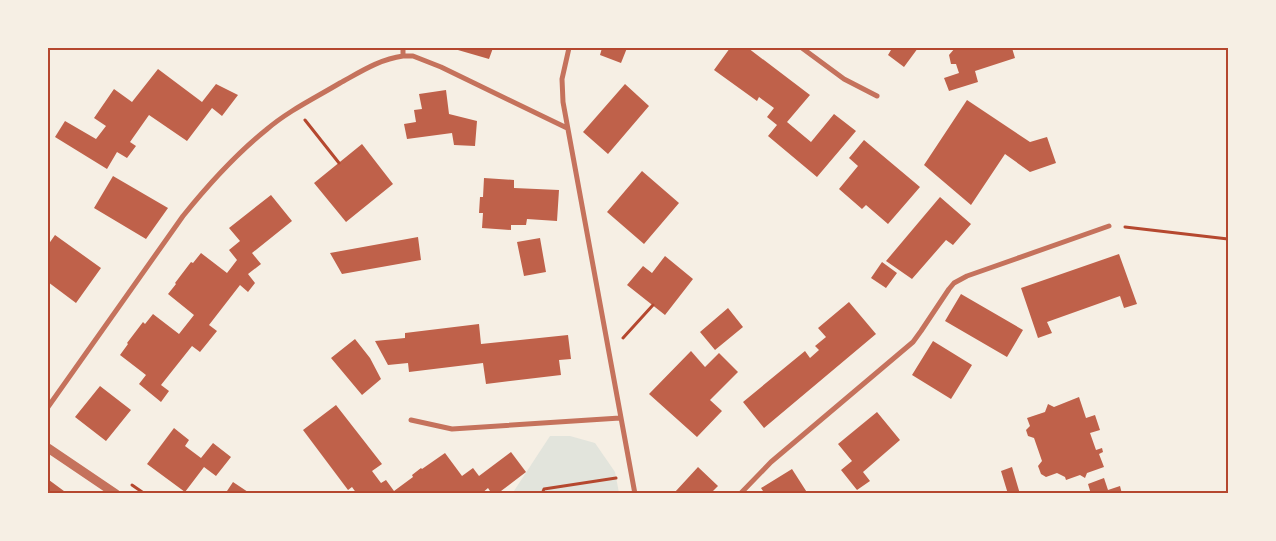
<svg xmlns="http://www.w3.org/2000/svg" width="1276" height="541" font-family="Roboto,sans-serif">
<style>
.green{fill:#e2e4dc}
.building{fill:#bf614a}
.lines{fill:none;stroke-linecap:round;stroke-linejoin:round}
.path{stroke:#b5482f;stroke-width:3}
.minor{stroke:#c5725c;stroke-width:5}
.tertiary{stroke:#c5725c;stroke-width:9}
.neatline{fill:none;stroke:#b5482f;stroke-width:2}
</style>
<rect width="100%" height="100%" fill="#f6efe4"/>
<path class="green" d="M 550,436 L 570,436 L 595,443 L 615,472 L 619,493 L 512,494 Z"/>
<path class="building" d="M 451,48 L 493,48 L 489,59 Z
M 602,48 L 627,48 L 621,63 L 600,55 Z
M 730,48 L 748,48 L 810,95 L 787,122 L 811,142 L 834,114 L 856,131 L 817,177 L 768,136 L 777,125 L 767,117 L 774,108 L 759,97 L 757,101 L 714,70 Z
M 888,48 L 918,48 L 904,67 L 888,55 L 891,50 Z
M 955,48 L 1012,48 L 1015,58 L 975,71 L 978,82 L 949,91 L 944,78 L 959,73 L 956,64 L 951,64 L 949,55 Z
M 158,69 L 202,102 L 216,84 L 238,95 L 222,116 L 212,108 L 187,141 L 149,115 L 130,142 L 136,146 L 127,158 L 117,152 L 107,169 L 55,137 L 65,121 L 96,139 L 106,126 L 94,118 L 114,89 L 132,102 Z
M 625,84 L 649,106 L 608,154 L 583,132 Z
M 446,90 L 449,114 L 477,121 L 475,146 L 454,145 L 452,133 L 407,139 L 404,124 L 416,122 L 414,110 L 422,109 L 419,94 Z
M 967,100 L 1030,142 L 1047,137 L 1056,163 L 1030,172 L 1005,154 L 971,205 L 924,165 Z
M 864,140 L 920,187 L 888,224 L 866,205 L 862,209 L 839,189 L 858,166 L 849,158 Z
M 362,144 L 393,184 L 346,222 L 314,183 Z
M 642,171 L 679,203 L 644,244 L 607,212 Z
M 113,176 L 168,208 L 146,239 L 94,208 Z
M 484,178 L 514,180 L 514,188 L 559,190 L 557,221 L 527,219 L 526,225 L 511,225 L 511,230 L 482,228 L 483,213 L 479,213 L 480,197 L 483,197 Z
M 271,195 L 292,221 L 252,253 L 261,264 L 248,274 L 255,283 L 248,292 L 240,285 L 209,325 L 217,331 L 200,352 L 192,346 L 161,385 L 169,391 L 161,402 L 139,384 L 146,375 L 120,355 L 128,344 L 127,343 L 143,322 L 145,324 L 153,314 L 179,334 L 194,315 L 168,294 L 176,284 L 175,283 L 191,262 L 193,263 L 201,253 L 227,273 L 237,260 L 229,250 L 240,241 L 229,228 Z
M 940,197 L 971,224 L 953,245 L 946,240 L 912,279 L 886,261 Z
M 55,235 L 101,268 L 76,303 L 48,282 L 48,245 Z
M 418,237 L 421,260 L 342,274 L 330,253 Z
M 540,238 L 546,272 L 524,276 L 517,242 Z
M 1119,254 L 1137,304 L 1124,308 L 1120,296 L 1047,322 L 1052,333 L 1038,338 L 1021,288 Z
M 665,256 L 693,279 L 665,315 L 627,285 L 643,266 L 652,273 Z
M 882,262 L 897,273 L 886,288 L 871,278 Z
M 961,294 L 1023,330 L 1007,357 L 945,321 Z
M 849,302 L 876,334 L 764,428 L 743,402 L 805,351 L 810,358 L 819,350 L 815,346 L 826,337 L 818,328 Z
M 728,308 L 743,327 L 715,350 L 700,332 Z
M 479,324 L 481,344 L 568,335 L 571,359 L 559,360 L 561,375 L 486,384 L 483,363 L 409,372 L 408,363 L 388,365 L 375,341 L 405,338 L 405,333 Z
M 355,339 L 370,358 L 381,379 L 362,395 L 331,358 Z
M 933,341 L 972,365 L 951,399 L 912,375 Z
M 691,351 L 705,367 L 719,353 L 738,372 L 710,400 L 722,411 L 697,437 L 649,394 Z
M 100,386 L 131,410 L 106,441 L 75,417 Z
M 1079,397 L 1086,418 L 1095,415 L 1100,430 L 1090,433 L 1096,450 L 1102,448 L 1103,452 L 1099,454 L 1104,467 L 1087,473 L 1085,478 L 1080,475 L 1066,480 L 1065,477 L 1057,473 L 1046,477 L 1041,474 L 1038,466 L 1042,461 L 1034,438 L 1028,436 L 1026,430 L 1030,426 L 1027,418 L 1045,412 L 1048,404 L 1054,407 Z
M 336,405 L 382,464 L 372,471 L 381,483 L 386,480 L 394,491 L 413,477 L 412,475 L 421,468 L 422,469 L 445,453 L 462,476 L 473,468 L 479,476 L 511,452 L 526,472 L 497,494 L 492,494 L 488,488 L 481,494 L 475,494 L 473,492 L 471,494 L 357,494 L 352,487 L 348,490 L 303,430 Z
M 877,412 L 900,440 L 863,472 L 870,481 L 857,490 L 841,470 L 852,461 L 838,444 Z
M 174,428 L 189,440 L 185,446 L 201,458 L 213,443 L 231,457 L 216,476 L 204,467 L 185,492 L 147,464 Z
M 698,467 L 718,486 L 710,494 L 676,494 L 675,492 Z
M 1012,467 L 1020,494 L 1008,494 L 1001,471 Z
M 792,469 L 808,494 L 765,494 L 761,488 Z
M 1104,478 L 1108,490 L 1120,486 L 1122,494 L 1091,494 L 1088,484 Z
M 49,480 L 68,494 L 48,494 L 48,483 Z
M 233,482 L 251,494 L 225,494 Z"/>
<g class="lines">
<path class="path" d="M 305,120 L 339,163
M 1125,227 L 1228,239
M 623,338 L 653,305
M 132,485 L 145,494
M 542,494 L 544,489 L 616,478"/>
<path class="minor" d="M 569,48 L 562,79 L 563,102 L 635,494
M 802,48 L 844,79 L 877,96
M 403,56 L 413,56 L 441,67 L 567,128
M 48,407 L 183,216 C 208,185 235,155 266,130 C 288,111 315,98 340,83 C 360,72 380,59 403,56 L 403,48
M 411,420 L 452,429 L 620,418
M 740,494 L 771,462 L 913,342 L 921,331 L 949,289 L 954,283 L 967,276 L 1109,226"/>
<path class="tertiary" d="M 48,448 L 116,494"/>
</g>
<rect width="1276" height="541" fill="none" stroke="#f6efe4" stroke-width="98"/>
<rect x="49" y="49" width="1178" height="443" class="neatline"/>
</svg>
